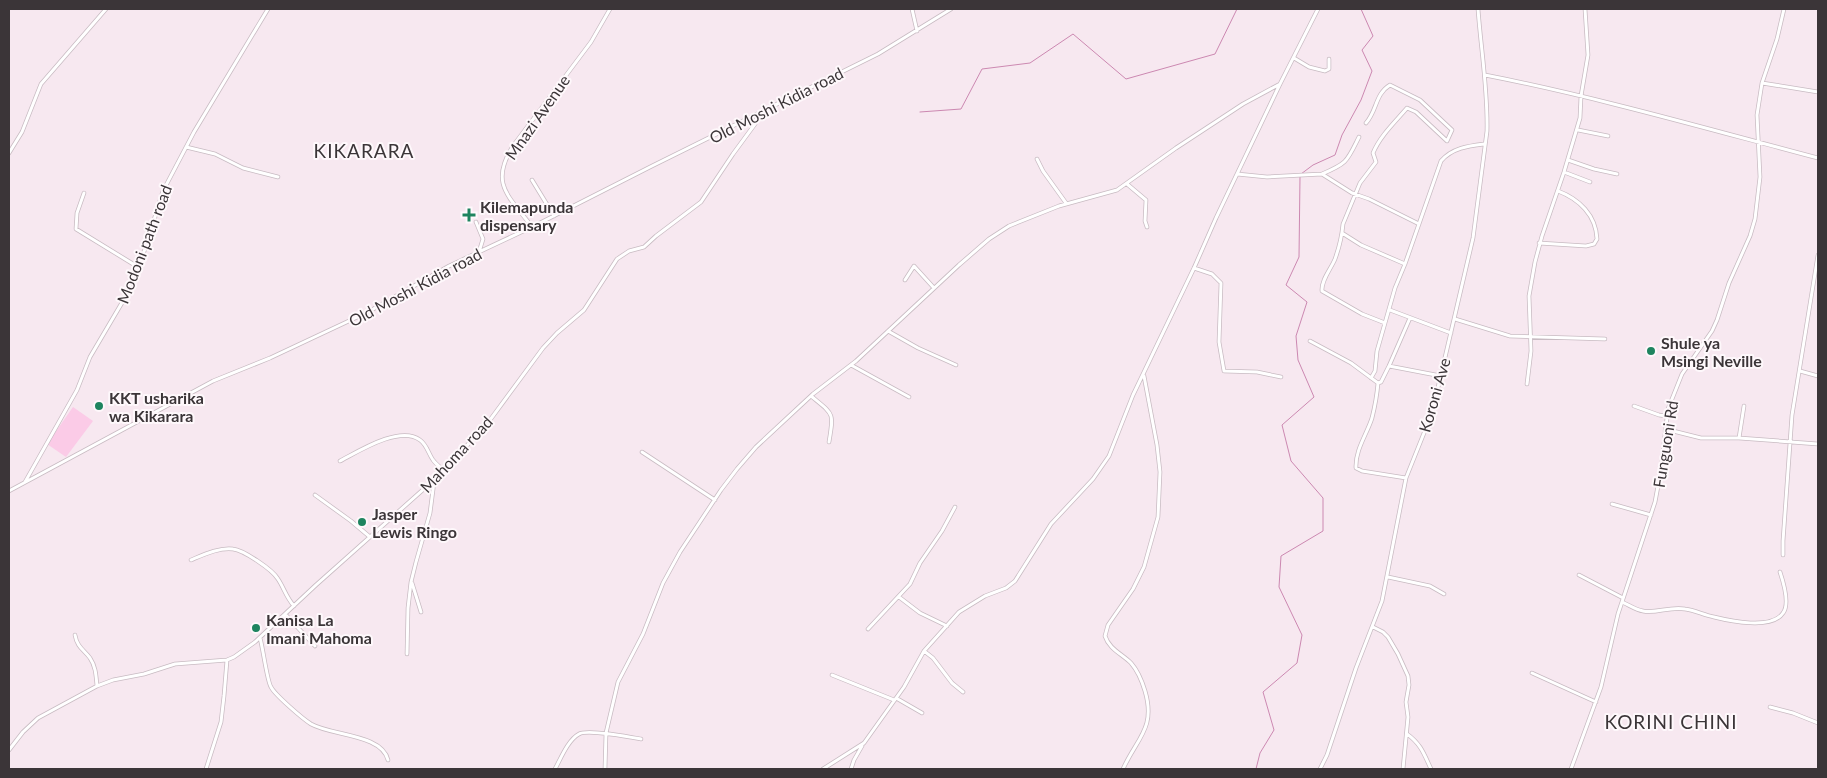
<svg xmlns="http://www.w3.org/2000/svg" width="1827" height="778" font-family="Lato,sans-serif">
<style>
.garden{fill:#fbcbe7}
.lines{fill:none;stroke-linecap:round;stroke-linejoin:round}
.stream{stroke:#cc88b1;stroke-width:1}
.minor-casing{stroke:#c8bbc2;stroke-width:4.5}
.minor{stroke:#fff;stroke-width:3}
.poi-dot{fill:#1e845f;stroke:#fef8fb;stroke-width:2}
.labels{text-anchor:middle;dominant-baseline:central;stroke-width:4;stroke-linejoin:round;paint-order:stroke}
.street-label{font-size:16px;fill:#3b3538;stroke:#fef8fb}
.poi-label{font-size:16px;font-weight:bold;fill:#3b3538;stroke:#fef8fb;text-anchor:start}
.quarter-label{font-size:19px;letter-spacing:1px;fill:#3b3538;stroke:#fef8fb}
</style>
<rect width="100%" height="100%" fill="#f7e8f0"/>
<path class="garden" d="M 73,407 L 93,421 L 66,457 L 47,444 Z"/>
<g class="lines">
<path class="stream" d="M 920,112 L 961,109 L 982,69 L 1030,63 L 1073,34 L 1126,79 L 1215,54 L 1237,9
M 1301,174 L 1313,165 L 1335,155 L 1342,135 L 1361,100 L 1372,71 L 1362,50 L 1373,36 L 1361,9
M 1256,769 L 1260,753 L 1274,730 L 1263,692 L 1297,663 L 1302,635 L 1279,587 L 1281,556 L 1323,531 L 1323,498 L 1291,461 L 1282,425 L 1314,397 L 1298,360 L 1296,336 L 1307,302 L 1286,285 L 1299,257 L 1300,177"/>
<defs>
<path id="minor" d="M 912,9 L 917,31
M 1294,58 L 1309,67 L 1325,71 L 1329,69 L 1329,59
M 1485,75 C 1597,97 1708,129 1818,158
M 1762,83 L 1818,92
M 1366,123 C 1377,111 1375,94 1390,85 L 1420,100 L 1452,130 L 1447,141 L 1416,112 L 1407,108 C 1395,122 1380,136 1373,153 L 1376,162 L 1360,183 L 1343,224 C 1342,235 1339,248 1335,259 C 1331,269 1321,280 1322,291 L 1362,314 L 1385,323
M 1578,130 L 1608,136
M 186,147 L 215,154 L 243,168 L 278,177
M 9,153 L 22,132 L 41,84 L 106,9
M 1037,159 L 1043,171 L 1066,203
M 1568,160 L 1594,169 L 1617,174
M 1564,172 L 1590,182
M 1237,174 L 1267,177 L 1322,174 L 1352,193 L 1369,199 L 1419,224
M 1322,174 C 1348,163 1347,161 1359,137
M 532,180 L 554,216
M 1127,184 L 1146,200 L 1145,221 L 1147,227
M 84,193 L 77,213 L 76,229 L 138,267
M 476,222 L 483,239 L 479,252
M 532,227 C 509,196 489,184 513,146 L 591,42 L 610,9
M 1342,233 L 1361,245 L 1405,264
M 1539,243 L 1586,246 L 1594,244 L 1597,239 C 1596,215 1579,199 1558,191
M 1194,268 L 1212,274 L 1221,283 L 1219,342 L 1224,371 L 1257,372 L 1281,377
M 905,280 L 914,266 L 934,288
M 1390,310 L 1451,333
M 1455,319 L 1510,336 L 1605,339
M 888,331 L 918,348 L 956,365
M 1310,341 L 1351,363 L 1378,383 L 1381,382 L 1389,366 L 1441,376
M 851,365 L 909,397
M 1389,366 L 1410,318
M 1800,371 L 1818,376
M 1371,378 L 1375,371 L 1377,351 L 1395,288 L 1405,264 L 1441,161 C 1452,148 1468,146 1484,144
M 1378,383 C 1377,395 1375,406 1372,418 C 1367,434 1355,450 1356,468 L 1362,471 L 1406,478
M 1527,384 L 1531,351 L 1529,296 L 1535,262 L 1542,236 L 1564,172 L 1580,118 L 1581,96 L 1588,55 L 1585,9
M 811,396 C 834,415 834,412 829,442
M 1634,406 L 1659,415 L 1666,416
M 1665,431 L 1673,431 L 1701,438 L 1739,438 L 1818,444
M 1739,438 L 1744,406
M 642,452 L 715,500
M 340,461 C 359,451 400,425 420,440 C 427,445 428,453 433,460 C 436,464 440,467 444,471
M 25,482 L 77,390 L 90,357 L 123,301 L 145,249 L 163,191 L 194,132 L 268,9
M 9,491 L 213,381 L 270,358 L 368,312 L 449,266 L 532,227 L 652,166 L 878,54 L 951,9
M 315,495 L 351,521 L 370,537
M 1612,504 L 1651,515
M 1783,555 L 1783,541 L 1792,415 L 1818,255
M 191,560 C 203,555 220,547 233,549 C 243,550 272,569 278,579 C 284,588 286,597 294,606
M 1579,575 L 1623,598
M 1388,577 L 1430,586 L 1444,594
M 412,583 L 421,612
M 899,597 L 920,613 L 947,626
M 1622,602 C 1629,605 1636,610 1643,611 C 1656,614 1670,606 1685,609 C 1694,610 1704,615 1714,617 C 1730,621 1772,630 1783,613 C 1790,604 1783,581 1780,572
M 285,614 L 315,646
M 1373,627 L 1383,632 L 1388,637 L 1398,654 L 1408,676 L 1409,685 L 1406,702 L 1408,717 L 1403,769
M 868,629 L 910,584 L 920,563 L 942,531 L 955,507
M 75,635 C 77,647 84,650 90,658 C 96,667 96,676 97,686
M 260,638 C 263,648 267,681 271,687 C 275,695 303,719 311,724 C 332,736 382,734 388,760
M 924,651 L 933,658 L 952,683 L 963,692
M 407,654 L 408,608 L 411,582 L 416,562 L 430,513 L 434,482
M 1532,673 L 1596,702
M 832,675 L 894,700
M 896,698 L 922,713
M 1770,707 L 1793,713 L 1818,723
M 1407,734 C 1421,744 1424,754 1431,769
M 9,750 L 23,732 L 38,718 L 97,686 L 113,680 L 144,674 L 175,664 L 227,660 L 234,657 L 255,642 L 316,585 L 444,471 L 490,420 L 543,348 L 557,333 L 584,310 L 617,259 L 629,251 L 644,247 L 656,236 L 701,202 L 733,154 L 755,124 L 758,114
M 206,769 L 221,722 L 224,696 L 227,660
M 555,769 C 561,758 568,740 579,734 C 587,729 630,737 641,739
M 605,769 L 606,733 L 618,682 L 643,634 L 663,583 L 680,552 L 721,490 L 737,469 L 756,447 L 813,394 L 856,361 L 959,265 L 989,239 L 1009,226 L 1059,206 L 1117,190 L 1176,148 L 1243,104 L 1280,84
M 823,769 L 864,743 L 904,687 L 924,651 L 959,612 L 985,596 L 1006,588 L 1015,581 L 1051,524 L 1093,479 L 1109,456 L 1133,395 L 1194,268 L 1216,218 L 1280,84 L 1318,9
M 851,769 L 854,760 L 862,746
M 1123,769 C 1137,738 1156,728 1145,691 C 1142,681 1138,671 1131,663 C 1122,654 1109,649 1105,636 L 1108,625 L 1133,589 L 1144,567 L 1158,517 L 1160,472 L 1157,445 L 1144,376
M 1320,769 L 1327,755 L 1356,668 L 1382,601 L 1406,478 L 1432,413 L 1473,238 L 1487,131 C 1488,90 1481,50 1478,9
M 1571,769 L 1601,687 L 1618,614 L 1655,502 L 1661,470 L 1668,409 L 1682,374 L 1712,331 L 1717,320 L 1729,283 L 1750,236 L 1755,219 L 1760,177 L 1757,115 L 1762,83 L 1777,39 L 1784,9"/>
</defs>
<use href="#minor" class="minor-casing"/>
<use href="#minor" class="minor"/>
</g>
<g class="poi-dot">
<path d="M466.5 207.5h5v5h5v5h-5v5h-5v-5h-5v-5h5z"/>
<circle cx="1651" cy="351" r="5"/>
<circle cx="99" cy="406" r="5"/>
<circle cx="362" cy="522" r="5"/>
<circle cx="256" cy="628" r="5"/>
</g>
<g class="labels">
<g class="street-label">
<text transform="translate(776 105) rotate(-27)">Old Moshi Kidia road</text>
<text transform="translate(537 117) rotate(-55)">Mnazi Avenue</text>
<text transform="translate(144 244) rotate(-69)">Modoni path road</text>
<text transform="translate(415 287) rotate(-28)">Old Moshi Kidia road</text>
<text transform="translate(1434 395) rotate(-74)">Koroni Ave</text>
<text transform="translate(1665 444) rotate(-81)">Funguoni Rd</text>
<text transform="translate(456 454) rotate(-47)">Mahoma road</text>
</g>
<g class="poi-label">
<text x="480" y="206">Kilemapunda<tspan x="480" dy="18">dispensary</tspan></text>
<text x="1661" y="342">Shule ya<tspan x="1661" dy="18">Msingi Neville</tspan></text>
<text x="109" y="397">KKT usharika<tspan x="109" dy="18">wa Kikarara</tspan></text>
<text x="372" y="513">Jasper<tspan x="372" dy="18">Lewis Ringo</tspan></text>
<text x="266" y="619">Kanisa La<tspan x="266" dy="18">Imani Mahoma</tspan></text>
</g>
<g class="quarter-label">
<text x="364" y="150">KIKARARA</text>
<text x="1671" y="721">KORINI CHINI</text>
</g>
</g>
<rect width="1827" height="778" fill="none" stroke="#3b3538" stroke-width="20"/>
</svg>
